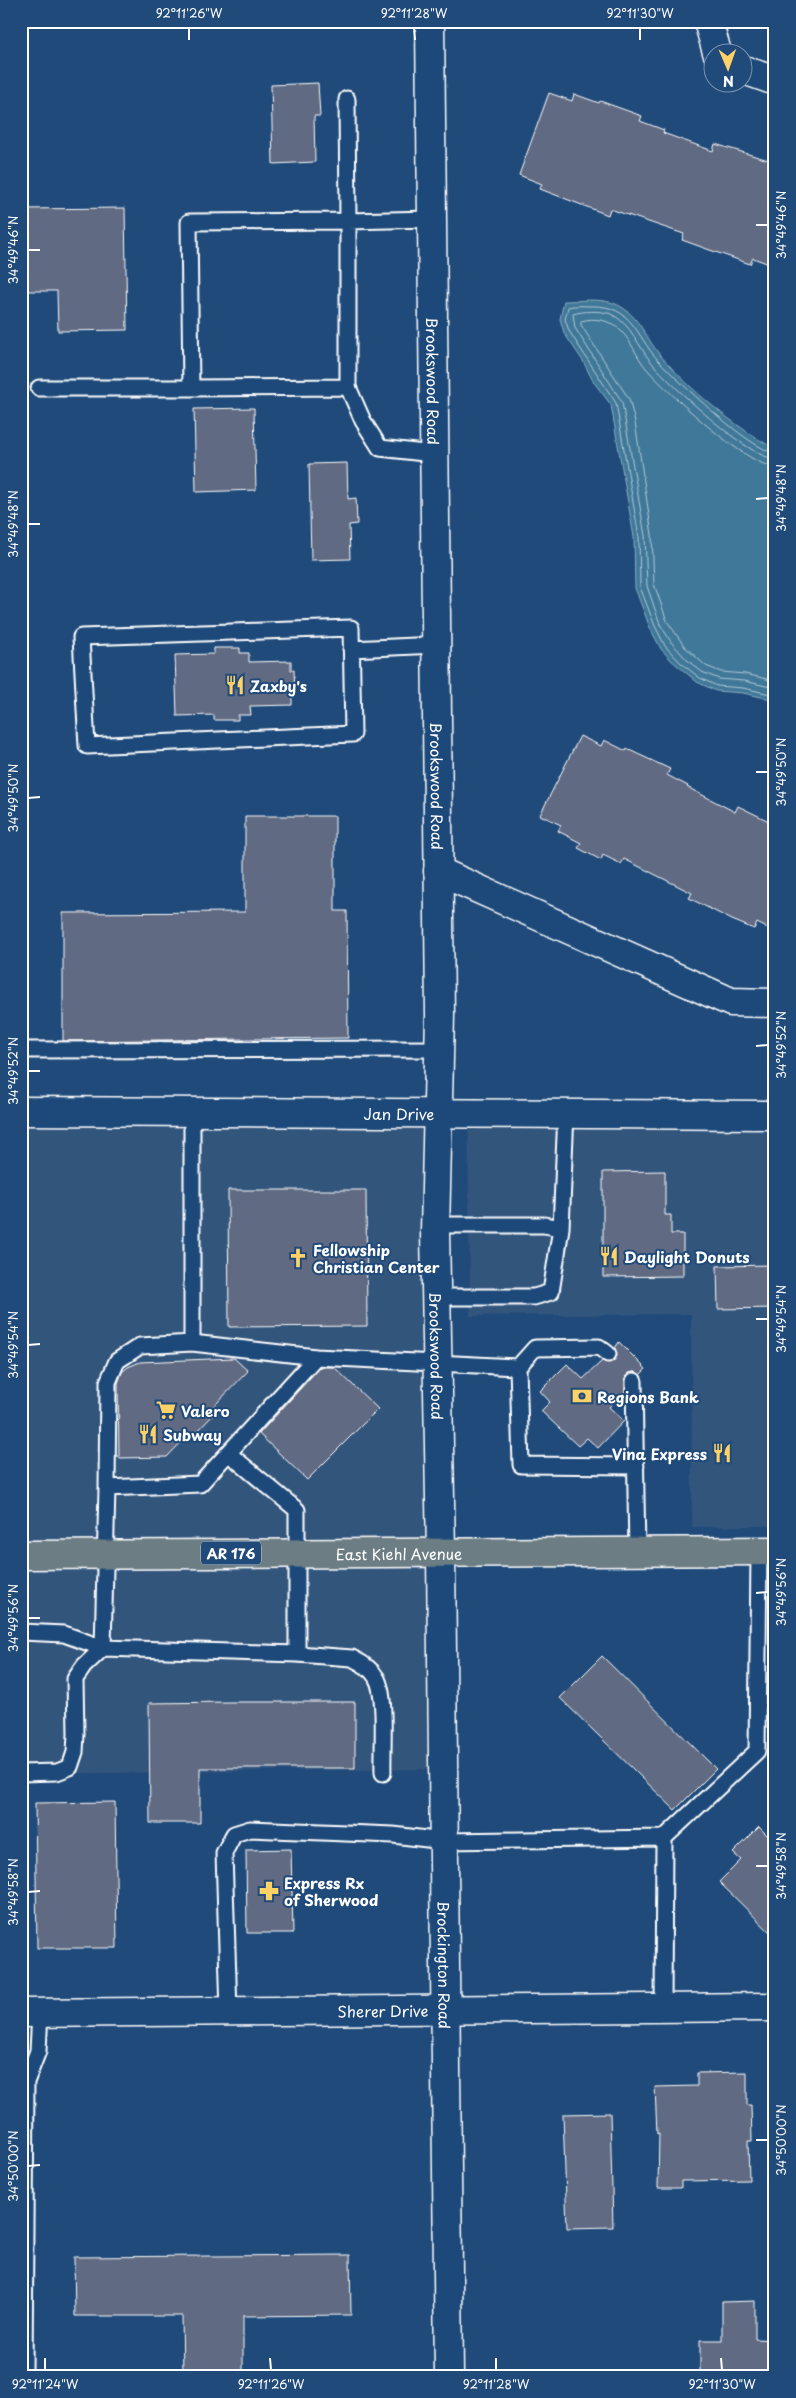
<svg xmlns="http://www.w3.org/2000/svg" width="796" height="2398" font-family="'Playpen Sans',sans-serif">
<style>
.built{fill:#33547c}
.water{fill:#407899;stroke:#8caec2}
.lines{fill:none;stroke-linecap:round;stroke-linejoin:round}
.shore{stroke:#b3c9d6;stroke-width:1}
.building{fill:#616a82;stroke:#fff}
.service-casing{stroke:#fff;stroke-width:19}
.minor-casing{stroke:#fff;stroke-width:31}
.secondary-casing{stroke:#fff;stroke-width:31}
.primary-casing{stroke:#fff;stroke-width:31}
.service{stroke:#1f4a7a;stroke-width:15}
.minor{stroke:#1f4a7a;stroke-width:28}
.secondary{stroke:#1f4a7a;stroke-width:28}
.primary{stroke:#6c7e84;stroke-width:28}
.ticks{fill:none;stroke:#fff;stroke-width:2}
.labels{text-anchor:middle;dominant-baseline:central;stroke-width:4;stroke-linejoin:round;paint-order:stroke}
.shield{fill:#1f4a7a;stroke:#bcc9d7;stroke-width:1}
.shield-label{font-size:14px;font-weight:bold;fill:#fff}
.street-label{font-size:15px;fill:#fff;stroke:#1f4a7a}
.poi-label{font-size:15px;font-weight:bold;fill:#fff;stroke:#1f4a7a;text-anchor:start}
.neatline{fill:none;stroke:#fff;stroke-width:2}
.ticks-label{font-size:12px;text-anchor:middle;fill:#fff}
</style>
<rect width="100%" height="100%" fill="#1f4a7a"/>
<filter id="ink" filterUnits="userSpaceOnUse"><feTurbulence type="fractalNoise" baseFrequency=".02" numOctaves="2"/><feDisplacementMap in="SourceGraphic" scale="10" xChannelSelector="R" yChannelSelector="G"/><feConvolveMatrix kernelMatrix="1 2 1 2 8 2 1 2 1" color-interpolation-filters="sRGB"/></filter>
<g filter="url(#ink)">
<path class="built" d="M 438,1099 L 443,1769 L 21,1774 L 21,1103 Z
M 775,1104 L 775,1526 L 692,1527 L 691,1314 L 470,1316 L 468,1106 Z"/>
<path class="water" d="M 564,301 C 579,301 598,298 613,303 C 637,311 645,337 660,355 C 691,391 734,426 775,449 L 775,700 L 743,693 L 716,691 L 697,682 L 671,660 L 661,649 L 650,628 L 635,588 L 634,537 L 611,405 L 593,381 L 583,361 L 564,333 L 560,319 Z"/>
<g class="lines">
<path class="shore" d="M 775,453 C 750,450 677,380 658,360 C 635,335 633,305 591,306 C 583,306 575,305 568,307 L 565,319 L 569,331 L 616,403 L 639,537 L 640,587 L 655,626 L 665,646 L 682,664 L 700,678 L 717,686 L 743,688 L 775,695
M 775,459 C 748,458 671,385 652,363 C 638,347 632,324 611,314 C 601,310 582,311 573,314 L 575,328 L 622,402 L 645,536 L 647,586 L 660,624 L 671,642 L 687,660 L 702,672 L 719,679 L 744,681 L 775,688
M 775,467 C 746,466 666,391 646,368 C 636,356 631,340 620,330 C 610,320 595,317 581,321 L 581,325 L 629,399 L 635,422 L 652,535 L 654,584 L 667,621 L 685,647 L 706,666 L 721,672 L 745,674 L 775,681"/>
</g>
<path class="building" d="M 318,83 L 320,116 L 314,116 L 315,162 L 273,164 L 271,85 Z
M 549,93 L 572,101 L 574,94 L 599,103 L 600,101 L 642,116 L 640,121 L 664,130 L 663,133 L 713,151 L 715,144 L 775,162 L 775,266 L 753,258 L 750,264 L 707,249 L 682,240 L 684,234 L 610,209 L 608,215 L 540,189 L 542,184 L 519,175 Z
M 125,208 L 127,330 L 58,331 L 57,291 L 21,291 L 21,209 Z
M 254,408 L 256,490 L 196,492 L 194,409 Z
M 347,463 L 348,499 L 356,498 L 357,524 L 349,525 L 350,559 L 311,560 L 309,464 Z
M 214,648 L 240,648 L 240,653 L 249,653 L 249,662 L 291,661 L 291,670 L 294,670 L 295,695 L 292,695 L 292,705 L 250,706 L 251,715 L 238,715 L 238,720 L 214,720 L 214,715 L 177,716 L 175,655 L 214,654 Z
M 580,736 L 601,746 L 604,740 L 626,751 L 627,749 L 670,769 L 667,775 L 688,786 L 687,787 L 735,812 L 738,806 L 775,824 L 775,932 L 757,923 L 754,929 L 732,920 L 689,898 L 692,893 L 624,859 L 621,864 L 603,855 L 601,860 L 578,848 L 581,843 L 558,831 L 561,825 L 540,815 Z
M 245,816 L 335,816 L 335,911 L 347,911 L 348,1038 L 63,1041 L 63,913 L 245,912 Z
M 665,1171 L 665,1215 L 671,1215 L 671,1234 L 683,1234 L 683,1276 L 603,1277 L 603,1172 Z
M 228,1190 L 366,1190 L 367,1326 L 229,1327 Z
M 775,1265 L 775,1308 L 718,1309 L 717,1266 Z
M 619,1342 L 646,1369 L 640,1375 L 634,1372 L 629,1373 L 625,1381 L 625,1391 L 609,1407 L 624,1421 L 598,1448 L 587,1438 L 578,1446 L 541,1411 L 550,1402 L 540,1391 L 567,1364 L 583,1379 L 602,1361 L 612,1362 L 617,1356 L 615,1348 Z
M 234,1358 L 248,1371 L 212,1408 L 216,1412 L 190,1439 L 187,1436 L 167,1457 L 119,1458 L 118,1383 L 122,1372 L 128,1367 L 140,1362 Z
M 320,1367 L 334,1367 L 378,1409 L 307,1480 L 259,1434 Z
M 602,1656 L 716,1769 L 675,1810 L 560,1698 Z
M 230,1702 L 355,1702 L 355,1768 L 200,1768 L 200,1823 L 150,1823 L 149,1703 Z
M 115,1802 L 117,1948 L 37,1948 L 35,1803 Z
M 759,1827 L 775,1843 L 775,1937 L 719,1882 L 741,1860 L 733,1853 Z
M 291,1849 L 293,1933 L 247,1933 L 246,1850 Z
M 747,2072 L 747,2105 L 751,2105 L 752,2141 L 748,2141 L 749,2180 L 681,2181 L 681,2188 L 658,2188 L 659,2133 L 657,2134 L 655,2087 L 697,2086 L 697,2073 Z
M 610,2113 L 613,2227 L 567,2228 L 563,2114 Z
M 350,2255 L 351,2315 L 243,2316 L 243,2377 L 183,2377 L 182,2316 L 75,2316 L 74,2257 Z
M 755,2301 L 755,2339 L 775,2340 L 775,2377 L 700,2377 L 700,2340 L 722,2340 L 722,2302 Z"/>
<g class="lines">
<defs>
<path id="service" d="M 347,99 L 348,221 L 189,222 L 191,388 L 348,387 L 348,221 L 430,219
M 348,387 L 363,421 L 380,448 L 433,454
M 39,388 L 191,388
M 351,628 L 353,734 L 87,746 L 81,637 Z
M 351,649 L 436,645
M 21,1050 L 439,1049
M 435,1225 L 544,1225 L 561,1228 L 551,1292 L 534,1297 L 436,1297
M 561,1228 L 566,1113
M 192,1343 L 192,1111
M 608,1354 L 599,1347 L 535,1348 L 518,1367 L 521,1465 L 636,1466
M 634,1381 L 637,1551
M 228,1453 L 297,1510 L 297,1654 L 352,1658 C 360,1662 371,1668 376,1677 C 387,1694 382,1750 383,1773
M 107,1488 L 108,1382 L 117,1361 L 140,1346 L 192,1343 L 316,1357
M 21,1632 L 64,1634 L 103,1648 L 297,1654
M 21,1773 L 57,1772 L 70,1767 L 75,1752 L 76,1734 L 75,1679 L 84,1666 L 103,1648 L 107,1488 L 200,1484 L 316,1357 L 518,1367
M 663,2008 L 664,1838 L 757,1751 L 759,1551
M 229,2012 L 224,1853 L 234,1834 L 250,1829 L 393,1835 L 444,1841 L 664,1838
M 24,2377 L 26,2082 L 38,2051 L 40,2013"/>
<g id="minor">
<path d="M 708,21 L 717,52"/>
<path d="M 744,70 L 775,81"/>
<path d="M 438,871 L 731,1002 L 775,1003"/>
<path id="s1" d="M 21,1111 L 775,1115"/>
<path id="s2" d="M 21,2013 L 775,2007"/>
</g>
<g id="secondary">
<path id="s3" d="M 430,21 L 440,1015 L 435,1231 L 441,1552 L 449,2377"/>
</g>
<g id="primary">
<path id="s4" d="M 21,1555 L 775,1551"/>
</g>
</defs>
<use href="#service" class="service-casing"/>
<use href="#minor" class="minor-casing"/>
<use href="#secondary" class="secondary-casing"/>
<use href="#primary" class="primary-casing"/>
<use href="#service" class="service"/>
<use href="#minor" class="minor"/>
<use href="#secondary" class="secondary"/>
<use href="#primary" class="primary"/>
</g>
</g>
<path class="ticks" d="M 189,28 L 189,40M 414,28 L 415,40M 640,28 L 640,40M 756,225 L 768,225M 28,250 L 40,250M 756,499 L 768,498M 28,524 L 40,524M 756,772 L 768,772M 28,798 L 40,797M 756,1046 L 768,1045M 28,1071 L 40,1071M 756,1319 L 768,1319M 28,1345 L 40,1344M 756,1593 L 768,1592M 28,1618 L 40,1618M 756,1866 L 768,1866M 28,1892 L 40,1891M 756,2140 L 768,2140M 28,2166 L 40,2165M 45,2358 L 45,2370M 270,2358 L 271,2370M 496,2358 L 496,2370M 721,2358 L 722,2370"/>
<defs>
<symbol id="restaurant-bare" viewBox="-9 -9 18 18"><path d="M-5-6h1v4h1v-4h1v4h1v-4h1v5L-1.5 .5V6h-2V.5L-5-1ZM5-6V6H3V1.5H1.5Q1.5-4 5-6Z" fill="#ffd166" stroke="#1f4a7a" stroke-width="2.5" paint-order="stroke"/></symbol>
<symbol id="church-bare" viewBox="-9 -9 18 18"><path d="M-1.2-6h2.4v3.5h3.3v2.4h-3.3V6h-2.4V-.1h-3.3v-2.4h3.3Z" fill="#ffd166" stroke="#1f4a7a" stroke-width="2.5" paint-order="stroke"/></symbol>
<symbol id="bank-bare" viewBox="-9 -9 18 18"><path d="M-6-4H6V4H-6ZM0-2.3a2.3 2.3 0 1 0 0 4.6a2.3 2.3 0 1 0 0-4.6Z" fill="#ffd166" stroke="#1f4a7a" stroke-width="2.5" paint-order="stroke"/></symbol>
<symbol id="supermarket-bare" viewBox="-9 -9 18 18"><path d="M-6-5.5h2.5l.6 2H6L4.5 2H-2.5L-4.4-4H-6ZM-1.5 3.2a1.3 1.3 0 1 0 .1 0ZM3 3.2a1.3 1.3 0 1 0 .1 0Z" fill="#ffd166" stroke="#1f4a7a" stroke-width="2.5" paint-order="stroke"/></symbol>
<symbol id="pharmacy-bare" viewBox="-9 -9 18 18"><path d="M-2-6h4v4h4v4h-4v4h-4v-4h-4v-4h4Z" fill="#ffd166" stroke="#1f4a7a" stroke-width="2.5" paint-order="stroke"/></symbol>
</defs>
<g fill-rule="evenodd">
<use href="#restaurant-bare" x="221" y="671" width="28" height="28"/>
<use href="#restaurant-bare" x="595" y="1242" width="28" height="28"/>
<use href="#church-bare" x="284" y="1244" width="28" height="28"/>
<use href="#bank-bare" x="568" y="1382" width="28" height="28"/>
<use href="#supermarket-bare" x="152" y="1396" width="28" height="28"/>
<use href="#restaurant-bare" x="134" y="1420" width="28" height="28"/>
<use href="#restaurant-bare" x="708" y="1439" width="28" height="28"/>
<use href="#pharmacy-bare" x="255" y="1877" width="28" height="28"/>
</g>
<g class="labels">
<rect class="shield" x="201" y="1541.5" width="60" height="23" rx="4"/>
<g class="shield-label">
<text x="231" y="1553">AR 176</text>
</g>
<g class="street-label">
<text stroke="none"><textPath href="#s3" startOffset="360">Brookswood Road</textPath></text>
<text stroke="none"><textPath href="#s3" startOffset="765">Brookswood Road</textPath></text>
<text stroke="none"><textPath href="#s1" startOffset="378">Jan Drive</textPath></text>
<text stroke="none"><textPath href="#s3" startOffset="1335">Brookswood Road</textPath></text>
<text stroke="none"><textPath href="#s4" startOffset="378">East Kiehl Avenue</textPath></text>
<text stroke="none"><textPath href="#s3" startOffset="1944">Brockington Road</textPath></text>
<text stroke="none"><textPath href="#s2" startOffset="362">Sherer Drive</textPath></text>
</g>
<g class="poi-label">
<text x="250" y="685">Zaxby's</text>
<text x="313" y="1249">Fellowship<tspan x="313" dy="17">Christian Center</tspan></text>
<text x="624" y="1256">Daylight Donuts</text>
<text x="597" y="1396">Regions Bank</text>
<text x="181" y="1410">Valero</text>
<text x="163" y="1434">Subway</text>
<text x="707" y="1453" text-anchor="end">Vina Express</text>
<text x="284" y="1882">Express Rx<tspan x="284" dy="17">of Sherwood</tspan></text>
</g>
</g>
<rect width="796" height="2398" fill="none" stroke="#1f4a7a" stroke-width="55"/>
<g transform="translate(728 68) rotate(178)"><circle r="24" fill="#1f4a7a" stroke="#7992af"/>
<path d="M0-4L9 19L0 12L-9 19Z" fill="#ffd166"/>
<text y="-8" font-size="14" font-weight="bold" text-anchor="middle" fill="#ffffff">N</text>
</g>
<rect x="28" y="28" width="740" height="2342" class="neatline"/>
<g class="ticks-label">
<text x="189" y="18">92°11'26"W</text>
<text x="414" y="18">92°11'28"W</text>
<text x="640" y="18">92°11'30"W</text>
<text transform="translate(782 225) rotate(-90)" y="4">34°49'46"N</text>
<text transform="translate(14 250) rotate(-90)" y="4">34°49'46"N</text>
<text transform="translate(782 498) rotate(-90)" y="4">34°49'48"N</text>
<text transform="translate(14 524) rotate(-90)" y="4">34°49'48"N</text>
<text transform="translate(782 772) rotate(-90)" y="4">34°49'50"N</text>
<text transform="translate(14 798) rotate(-90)" y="4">34°49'50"N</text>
<text transform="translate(782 1045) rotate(-90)" y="4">34°49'52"N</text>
<text transform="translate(14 1071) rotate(-90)" y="4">34°49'52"N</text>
<text transform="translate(782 1319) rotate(-90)" y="4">34°49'54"N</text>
<text transform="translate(14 1345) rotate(-90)" y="4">34°49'54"N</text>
<text transform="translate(782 1592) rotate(-90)" y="4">34°49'56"N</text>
<text transform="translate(14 1618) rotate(-90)" y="4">34°49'56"N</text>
<text transform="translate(782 1866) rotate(-90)" y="4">34°49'58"N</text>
<text transform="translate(14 1892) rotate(-90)" y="4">34°49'58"N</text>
<text transform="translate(782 2140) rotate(-90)" y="4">34°50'00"N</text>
<text transform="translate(14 2166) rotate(-90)" y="4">34°50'00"N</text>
<text x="45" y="2389">92°11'24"W</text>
<text x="271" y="2389">92°11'26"W</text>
<text x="496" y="2389">92°11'28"W</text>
<text x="722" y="2389">92°11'30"W</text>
</g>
</svg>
